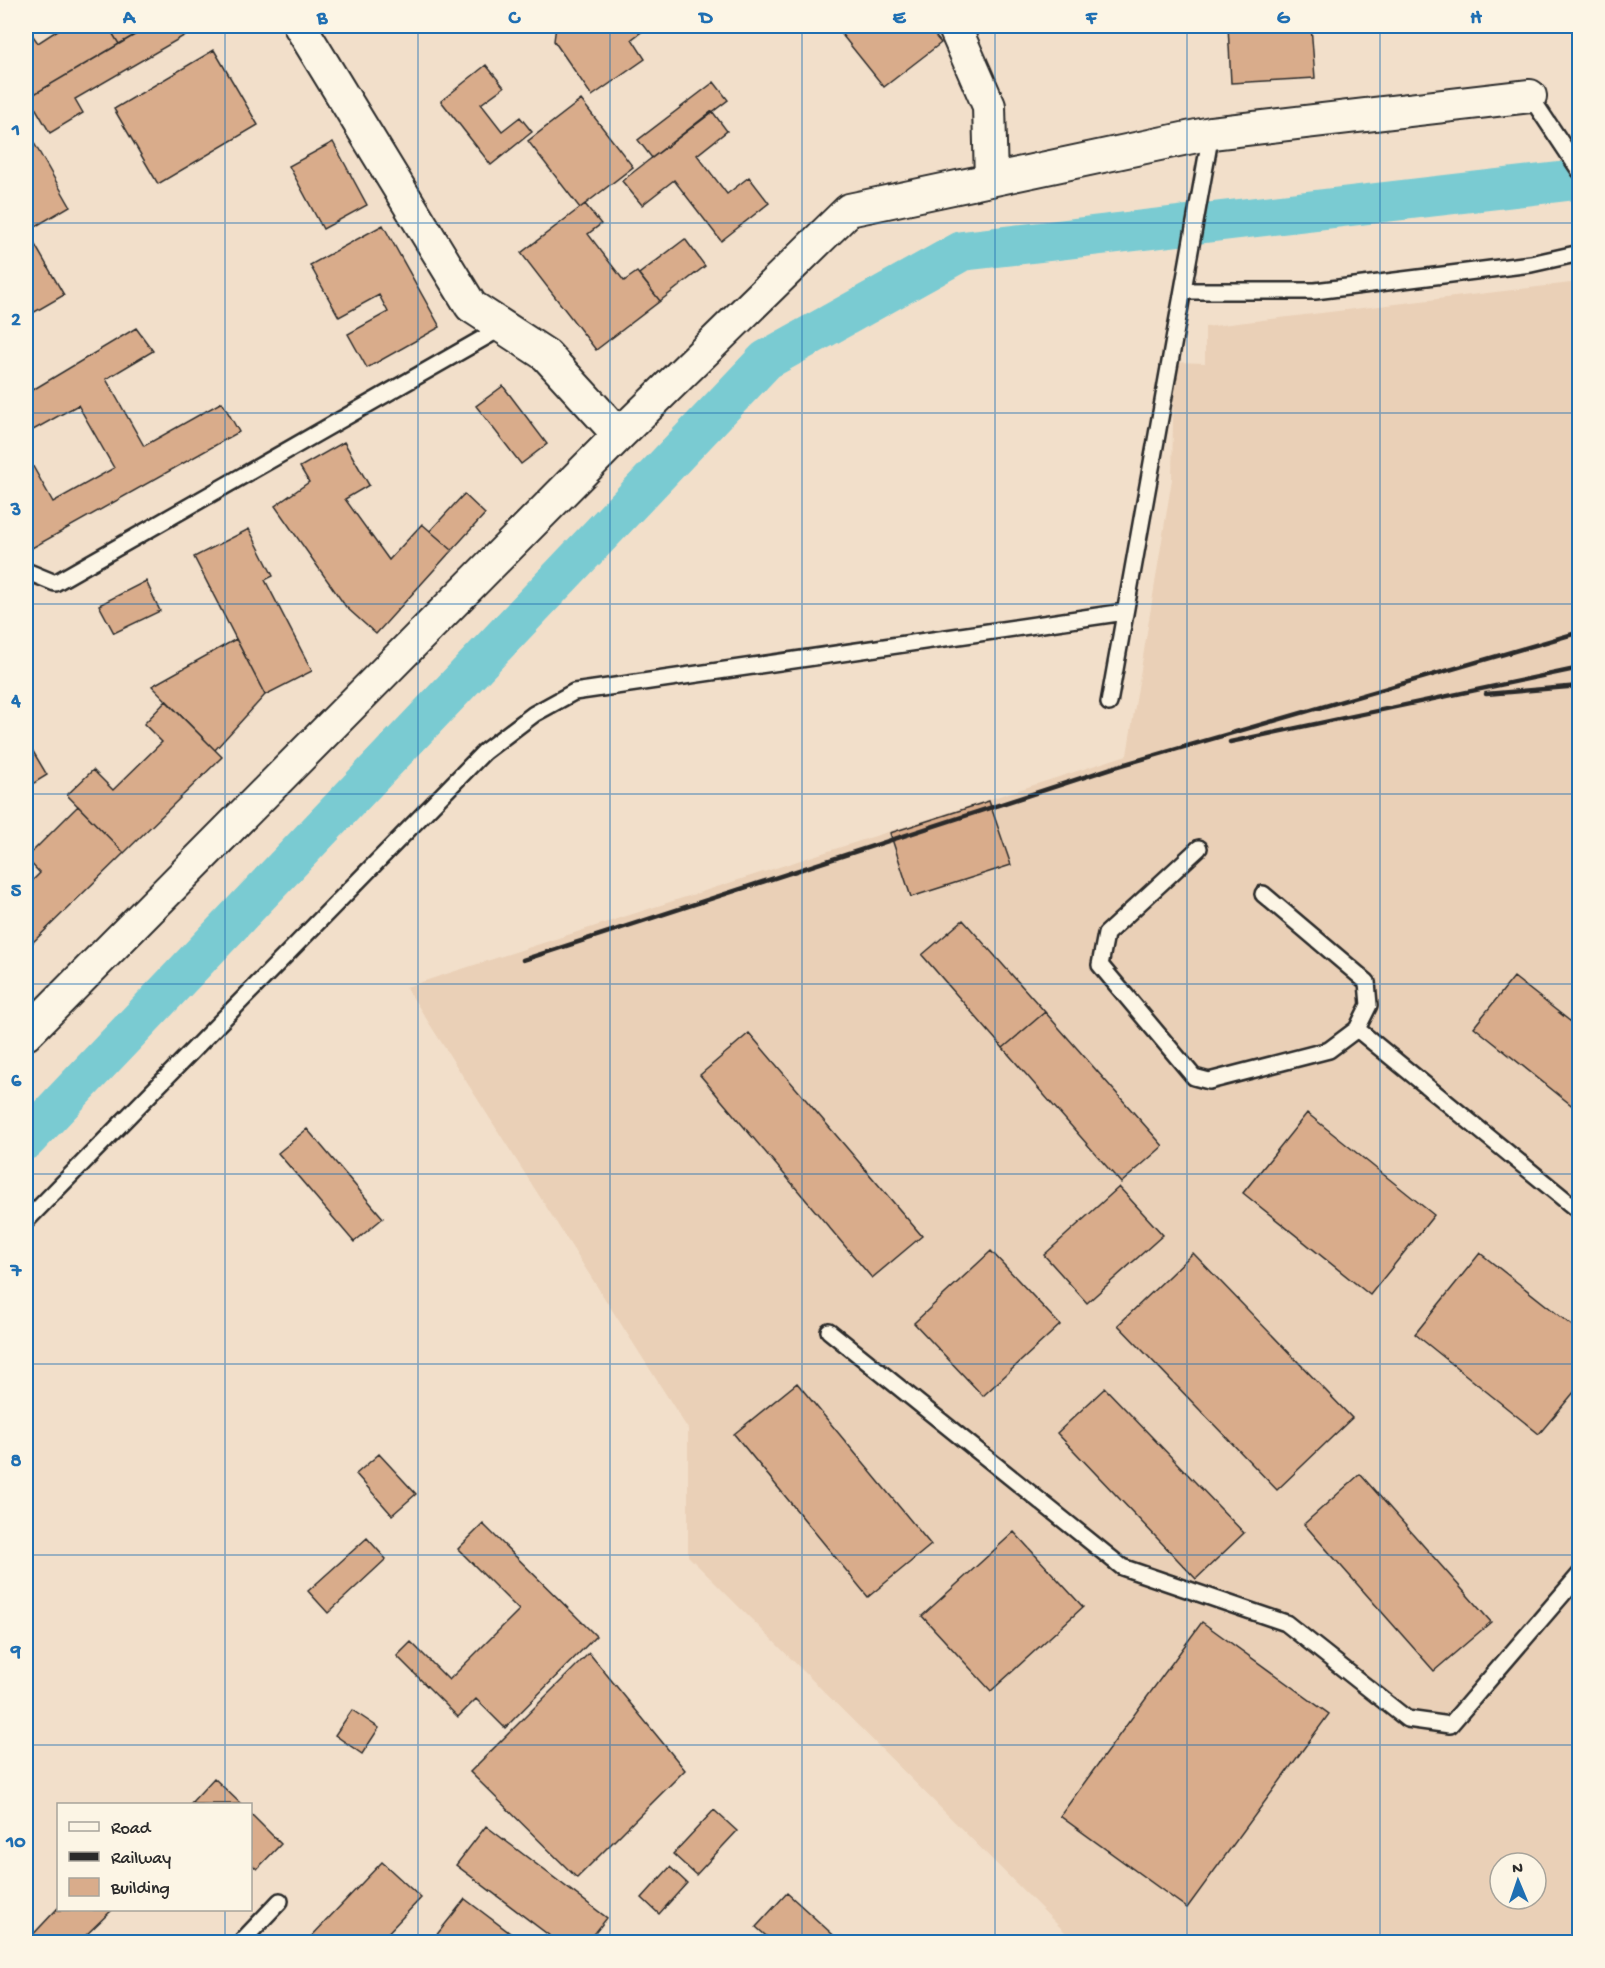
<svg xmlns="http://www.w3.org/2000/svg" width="1605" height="1968" font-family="'Gochi Hand',sans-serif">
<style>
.built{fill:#ead0b7;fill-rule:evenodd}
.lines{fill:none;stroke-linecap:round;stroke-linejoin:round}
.canal{stroke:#7acbd2;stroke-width:40}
.building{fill:#d9ac8b;stroke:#2b2b2b;stroke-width:1.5}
.service-casing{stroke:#2b2b2b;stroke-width:20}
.minor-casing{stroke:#2b2b2b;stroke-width:36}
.service{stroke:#fcf5e5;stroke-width:15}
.minor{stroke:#fcf5e5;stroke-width:32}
.rail{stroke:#2b2b2b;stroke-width:4.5}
.grid{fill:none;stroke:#1f6fb2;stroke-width:1.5;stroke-opacity:0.55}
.neatline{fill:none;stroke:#1f6fb2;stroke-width:2}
.grid-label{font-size:20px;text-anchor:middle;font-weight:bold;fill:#1f6fb2}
</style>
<rect width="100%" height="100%" fill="#f2dfca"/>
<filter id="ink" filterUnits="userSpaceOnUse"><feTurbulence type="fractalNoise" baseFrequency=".0167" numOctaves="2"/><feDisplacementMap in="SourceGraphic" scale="12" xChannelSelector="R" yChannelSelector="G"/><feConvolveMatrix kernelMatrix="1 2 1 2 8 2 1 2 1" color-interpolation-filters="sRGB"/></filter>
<g filter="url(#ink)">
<path class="built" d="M 1579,282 L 1579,1942 L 1075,1942 L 688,1556 L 688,1429 L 406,987 L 1127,755 L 1172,479 L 1174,362 L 1205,363 L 1205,327 ZM 1500,1863 L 1536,1863 L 1536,1899 L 1500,1899 Z"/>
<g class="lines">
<path class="canal" d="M 26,1140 L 766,360 L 962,251 L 1576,180 L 1580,176"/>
</g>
<path class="building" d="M 26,26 L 38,43 L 64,26 L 108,26 L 119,44 L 31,96 L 26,87 Z
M 108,26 L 150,26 L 119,44 Z
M 150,26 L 201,26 L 75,99 L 83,113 L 50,133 L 29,97 Z
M 556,26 L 641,26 L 644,30 L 632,39 L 645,59 L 592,96 L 554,41 Z
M 835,26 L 927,26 L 941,43 L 884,87 Z
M 1228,26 L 1311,26 L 1315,78 L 1231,83 Z
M 214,50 L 258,125 L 158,184 L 114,109 Z
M 486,65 L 504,87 L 481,104 L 502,131 L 520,117 L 532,132 L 491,165 L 441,101 Z
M 714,82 L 728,100 L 652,158 L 638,140 Z
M 581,100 L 633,167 L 580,208 L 528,141 Z
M 712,111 L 727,131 L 697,155 L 727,194 L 749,177 L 769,203 L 721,241 L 674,180 L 642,205 L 622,181 Z
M 26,129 L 70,206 L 26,232 Z
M 333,142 L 367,205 L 323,229 L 289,166 Z
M 585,204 L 601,224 L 588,234 L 624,281 L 637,272 L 660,301 L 596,350 L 521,253 Z
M 383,225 L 440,327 L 367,368 L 348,334 L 388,312 L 379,295 L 339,317 L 310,265 Z
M 27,231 L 64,295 L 26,317 L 26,232 Z
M 685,239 L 705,266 L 660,301 L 639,274 Z
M 136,328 L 153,351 L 106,379 L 144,446 L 222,402 L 239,432 L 32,548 L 26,535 L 26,454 L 53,502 L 114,468 L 78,405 L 26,434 L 26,394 Z
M 503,386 L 547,444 L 521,464 L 476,406 Z
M 344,442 L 369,485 L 345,499 L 389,560 L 422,524 L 452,550 L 376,634 L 346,607 L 275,506 L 309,482 L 300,467 Z
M 464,494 L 485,514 L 452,550 L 430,531 Z
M 249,529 L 273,576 L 265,580 L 312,671 L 265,695 L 194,557 Z
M 146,581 L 160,611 L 114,633 L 99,605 Z
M 236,639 L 265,695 L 215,750 L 152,686 Z
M 166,701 L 222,757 L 124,853 L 67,795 L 93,770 L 113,790 L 162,742 L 144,724 Z
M 28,743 L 47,775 L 26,788 L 26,744 Z
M 989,801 L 1011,865 L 911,897 L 890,833 Z
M 78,806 L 124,853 L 26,949 L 26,887 L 40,873 L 26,858 Z
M 963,920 L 1045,1012 L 1003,1048 L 922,955 Z
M 1514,977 L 1580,1029 L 1580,1112 L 1474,1027 Z
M 1045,1012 L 1163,1146 L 1121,1183 L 1003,1048 Z
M 749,1033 L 922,1236 L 872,1278 L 700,1075 Z
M 1307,1113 L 1434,1215 L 1370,1295 L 1243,1193 Z
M 307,1129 L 383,1218 L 354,1242 L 278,1153 Z
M 1119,1187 L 1163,1235 L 1087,1303 L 1044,1255 Z
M 991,1251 L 1060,1325 L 983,1396 L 914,1323 Z
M 1193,1253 L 1352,1418 L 1277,1490 L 1118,1325 Z
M 1480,1253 L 1580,1332 L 1580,1385 L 1539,1434 L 1415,1334 Z
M 797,1383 L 931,1545 L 868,1597 L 734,1434 Z
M 1105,1388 L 1244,1533 L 1196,1579 L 1057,1433 Z
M 379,1454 L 416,1494 L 392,1515 L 356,1474 Z
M 1360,1474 L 1491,1622 L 1434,1671 L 1304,1524 Z
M 483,1524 L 596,1636 L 505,1728 L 476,1699 L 458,1717 L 397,1656 L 411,1642 L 449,1680 L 519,1610 L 458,1549 Z
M 1014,1532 L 1083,1607 L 991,1691 L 922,1616 Z
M 367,1538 L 386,1559 L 328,1613 L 308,1591 Z
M 1202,1622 L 1329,1714 L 1187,1908 L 1060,1816 Z
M 589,1653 L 685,1770 L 577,1878 L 470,1772 Z
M 352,1710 L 379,1728 L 362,1754 L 335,1735 Z
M 214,1778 L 241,1804 L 190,1804 Z
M 714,1810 L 737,1831 L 696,1875 L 673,1854 Z
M 250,1813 L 281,1844 L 257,1869 L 250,1863 Z
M 486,1826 L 607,1918 L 588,1942 L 558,1942 L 456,1865 Z
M 382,1862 L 421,1898 L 379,1942 L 306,1942 Z
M 670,1867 L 687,1883 L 659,1914 L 642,1898 Z
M 787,1893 L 841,1942 L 773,1942 L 756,1927 Z
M 465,1899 L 522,1942 L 431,1942 Z
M 58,1908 L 58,1910 L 112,1910 L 82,1939 L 86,1942 L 26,1942 Z"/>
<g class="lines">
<defs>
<path id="service" d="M 1530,96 L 1580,171
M 1184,291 L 1315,291 L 1531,264 L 1580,253
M 26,571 L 55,583 L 503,327
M 1109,703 L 1211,133
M 1199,848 L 1106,934 L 1100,965 L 1194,1077 L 1209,1081 L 1329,1050 L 1357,1029 L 1369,1005 L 1367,982 L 1263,894
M 1357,1029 L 1580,1212
M 26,1221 L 484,752 L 534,714 L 574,692 L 1125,612
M 829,1331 L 1122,1567 L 1286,1623 L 1407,1719 L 1450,1725 L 1580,1574
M 241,1942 L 280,1901"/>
<path id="minor" d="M 300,26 L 471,306 L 546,355 L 619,435
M 954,26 L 989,106 L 991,180
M 26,1034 L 619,435 L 849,210 L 1211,133 L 1530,96"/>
</defs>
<use href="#service" class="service-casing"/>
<use href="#minor" class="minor-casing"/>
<use href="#service" class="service"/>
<use href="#minor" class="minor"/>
<path class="rail" d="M 1572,26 L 1580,31
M 1486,694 L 1580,686
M 1230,742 L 1580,668
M 523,960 L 1115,767 L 1580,632"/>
</g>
</g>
<path class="grid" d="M 225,26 L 225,1804M 418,26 L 418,1942M 610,26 L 610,1942M 802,26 L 802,1942M 995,26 L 995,1942M 1187,26 L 1187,1942M 1380,26 L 1380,1942M 26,223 L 1580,223M 26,413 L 1580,413M 26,604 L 1580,604M 26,794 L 1580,794M 26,984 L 1580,984M 26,1174 L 1580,1174M 26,1364 L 1580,1364M 26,1555 L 1580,1555M 26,1745 L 1580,1745M 225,1910 L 225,1942"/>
<rect width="1605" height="1968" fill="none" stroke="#fcf5e5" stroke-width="66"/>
<rect x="57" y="1803" width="195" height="108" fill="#fcf5e5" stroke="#a8a49b" stroke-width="1.5"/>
<rect x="69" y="1822" width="30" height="9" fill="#fcf5e5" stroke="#a8a49b" stroke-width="1.5"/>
<text x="111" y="1833" font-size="18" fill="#2b2b2b">Road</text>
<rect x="69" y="1852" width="30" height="9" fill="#2b2b2b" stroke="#a8a49b" stroke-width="1.5"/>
<text x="111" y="1863" font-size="18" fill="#2b2b2b">Railway</text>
<rect x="69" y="1878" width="30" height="18" fill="#d9ac8b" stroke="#a8a49b" stroke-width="1.5"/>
<text x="111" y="1893" font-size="18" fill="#2b2b2b">Building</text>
<g transform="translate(1518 1881) rotate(358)"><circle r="28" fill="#fcf5e5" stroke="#a8a49b" stroke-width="1.5"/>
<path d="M0-4.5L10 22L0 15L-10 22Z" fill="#1f6fb2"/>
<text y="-9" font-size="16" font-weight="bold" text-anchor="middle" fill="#2b2b2b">N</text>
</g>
<rect x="33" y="33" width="1539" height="1902" class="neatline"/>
<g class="grid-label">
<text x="129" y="23">A</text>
<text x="322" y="23">B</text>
<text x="514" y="23">C</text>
<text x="706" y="23">D</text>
<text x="899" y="23">E</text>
<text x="1091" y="23">F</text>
<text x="1283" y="23">G</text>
<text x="1476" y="23">H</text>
<text x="16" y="135">1</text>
<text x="16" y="325">2</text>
<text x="16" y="515">3</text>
<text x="16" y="706">4</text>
<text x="16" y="896">5</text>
<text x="16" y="1086">6</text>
<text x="16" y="1276">7</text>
<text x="16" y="1466">8</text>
<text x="16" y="1657">9</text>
<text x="16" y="1847">10</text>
</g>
</svg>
